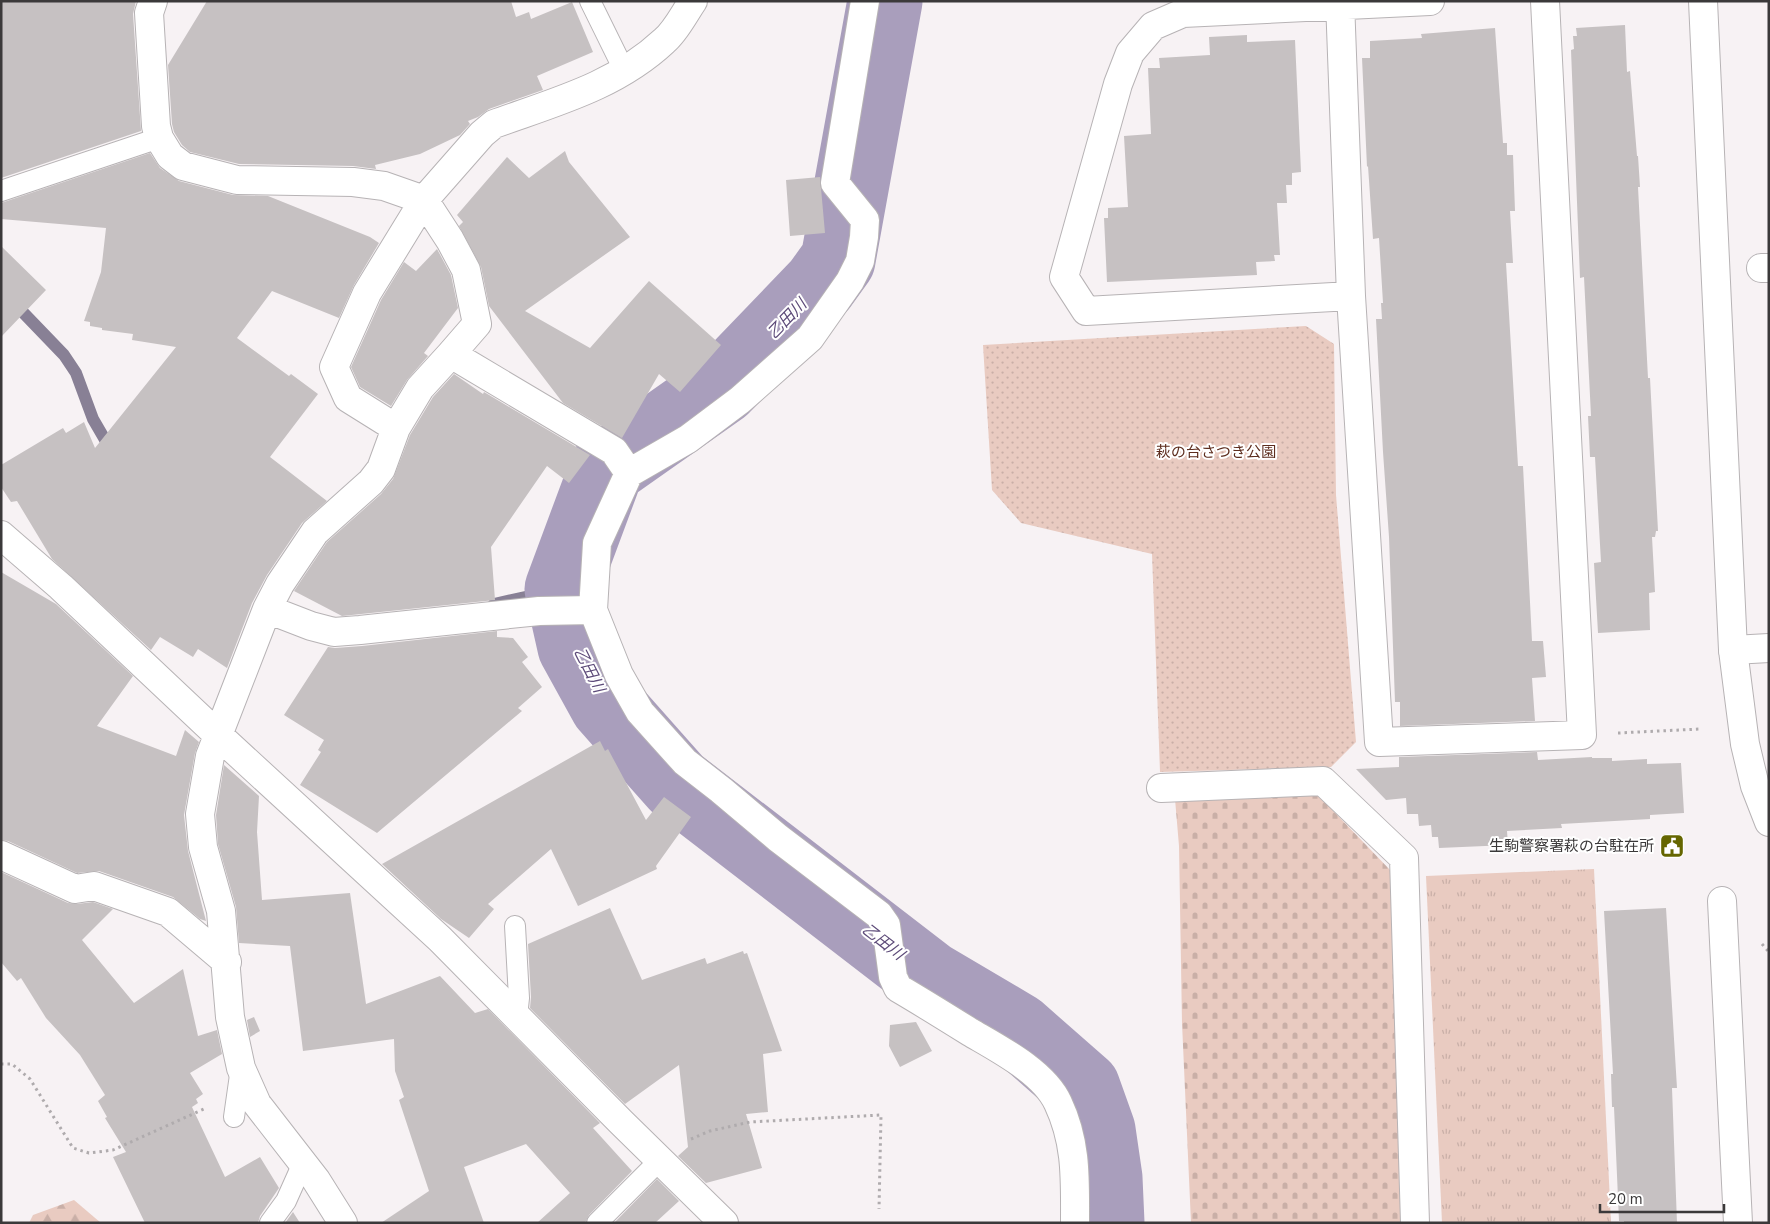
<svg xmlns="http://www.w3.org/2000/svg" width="1770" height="1224" font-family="'Nunito Sans','Noto Sans JP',sans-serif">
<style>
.grass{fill:url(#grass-tufts)}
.forest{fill:url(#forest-firs)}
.cemetery{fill:url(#cemetery-stones)}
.park{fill:url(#park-dots)}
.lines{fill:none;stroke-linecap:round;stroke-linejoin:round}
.stream{stroke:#888095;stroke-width:12}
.river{stroke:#a99ebc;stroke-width:75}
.building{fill:#c6c1c2}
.lane-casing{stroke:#b7b3b5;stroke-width:22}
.street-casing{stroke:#b7b3b5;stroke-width:30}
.secondary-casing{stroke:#b7b3b5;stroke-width:30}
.path{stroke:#afabad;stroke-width:3;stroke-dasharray:2.5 4;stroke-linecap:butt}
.lane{stroke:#fff;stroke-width:20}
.street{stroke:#fff;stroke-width:28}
.secondary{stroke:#fff;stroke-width:28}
.labels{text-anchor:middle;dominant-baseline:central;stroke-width:4;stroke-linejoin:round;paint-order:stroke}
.park-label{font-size:15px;fill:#5d2d1e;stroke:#fff}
.poi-label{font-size:15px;fill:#3b393a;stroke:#fff;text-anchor:end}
.water-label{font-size:16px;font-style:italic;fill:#5d4b79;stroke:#fff}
</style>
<defs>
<pattern id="grass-tufts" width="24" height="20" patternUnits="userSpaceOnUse" patternTransform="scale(1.25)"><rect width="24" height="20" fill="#e9cbc1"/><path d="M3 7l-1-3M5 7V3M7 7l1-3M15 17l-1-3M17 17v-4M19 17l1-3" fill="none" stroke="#c9afa7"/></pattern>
<pattern id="forest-firs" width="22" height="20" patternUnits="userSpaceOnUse" patternTransform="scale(1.25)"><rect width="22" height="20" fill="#e9cbc1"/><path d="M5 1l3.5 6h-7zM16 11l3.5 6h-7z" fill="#c9afa7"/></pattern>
<pattern id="cemetery-stones" width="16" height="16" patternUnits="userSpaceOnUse" patternTransform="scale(1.25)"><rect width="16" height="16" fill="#e9cbc1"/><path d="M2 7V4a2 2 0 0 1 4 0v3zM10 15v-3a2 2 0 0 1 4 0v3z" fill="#c9afa7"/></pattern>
<pattern id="park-dots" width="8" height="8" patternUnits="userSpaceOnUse" patternTransform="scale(1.25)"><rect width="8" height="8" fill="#e9cbc1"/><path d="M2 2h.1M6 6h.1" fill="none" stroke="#c9afa7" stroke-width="1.8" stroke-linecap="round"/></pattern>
</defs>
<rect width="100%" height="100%" fill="#f7f2f4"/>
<path class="grass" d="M 1594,869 L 1611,1223 L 1442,1223 L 1426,876 Z"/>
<path class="forest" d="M 74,1200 L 101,1223 L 29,1223 L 33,1215 Z"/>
<path class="cemetery" d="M 1318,795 L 1391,871 L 1401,1223 L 1191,1223 L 1182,1023 L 1179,846 L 1175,799 Z"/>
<path class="park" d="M 1306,326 L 1334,344 L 1336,495 L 1356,742 L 1331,767 L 1160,772 L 1152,554 L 1021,523 L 992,490 L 983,345 Z"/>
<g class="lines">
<path class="stream" d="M 13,302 L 64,355 L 76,373 L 93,419 L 111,450
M 494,604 L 562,589"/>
<path class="river" d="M 885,1 L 838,260 L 820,285 L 722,387 L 607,468 L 562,589 L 575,647 L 607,705 L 677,784 L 929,978 L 1017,1030 L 1083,1088 L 1098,1130 L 1105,1178 L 1107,1223"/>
</g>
<path class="building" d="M 1,1 L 136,1 L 133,14 L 141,131 L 1,178 Z
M 207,1 L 511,1 L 516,17 L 529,12 L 531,19 L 572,2 L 593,52 L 537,76 L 543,90 L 489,109 L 478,117 L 468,121 L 470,124 L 460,135 L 420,154 L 375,165 L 376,169 L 353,166 L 239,164 L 190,152 L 182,145 L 174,132 L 172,124 L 168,65 Z
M 1625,25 L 1627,72 L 1630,71 L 1637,156 L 1638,156 L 1640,187 L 1638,187 L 1648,378 L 1650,378 L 1658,531 L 1656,531 L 1655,537 L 1652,537 L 1655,592 L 1649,593 L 1650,630 L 1598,633 L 1594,563 L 1601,562 L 1595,457 L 1590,457 L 1588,416 L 1591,416 L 1584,277 L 1580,278 L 1571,50 L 1574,49 L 1573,36 L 1577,36 L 1576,28 Z
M 1495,28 L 1503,143 L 1507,143 L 1507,155 L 1513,155 L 1515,211 L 1510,211 L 1513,263 L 1506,263 L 1518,466 L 1523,466 L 1532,641 L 1543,641 L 1546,677 L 1532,678 L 1535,721 L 1400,726 L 1400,702 L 1395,702 L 1389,537 L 1383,452 L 1376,319 L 1382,319 L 1381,303 L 1383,303 L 1379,238 L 1373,239 L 1368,166 L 1367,167 L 1362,58 L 1370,58 L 1370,41 L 1422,38 L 1421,34 Z
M 1247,35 L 1247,42 L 1295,40 L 1301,172 L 1292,173 L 1292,185 L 1286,185 L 1287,203 L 1277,203 L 1280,255 L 1274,255 L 1275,261 L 1256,262 L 1257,275 L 1107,282 L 1104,218 L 1108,218 L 1108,208 L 1128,207 L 1124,136 L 1151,134 L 1148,68 L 1160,68 L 1159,58 L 1210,55 L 1209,37 Z
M 565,151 L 569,162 L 630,237 L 525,311 L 590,348 L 649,281 L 721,345 L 680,392 L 659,374 L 622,438 L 563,403 L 489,306 L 481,267 L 459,226 L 463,222 L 457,215 L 507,157 L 529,178 Z
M 150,153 L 160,168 L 179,181 L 233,195 L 268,196 L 370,237 L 379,243 L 354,285 L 339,318 L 272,291 L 237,338 L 289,376 L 291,374 L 318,394 L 270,457 L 327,501 L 302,523 L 267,575 L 252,603 L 227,668 L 198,649 L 193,657 L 160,637 L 151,650 L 52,559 L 17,501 L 11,502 L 1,487 L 1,465 L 63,428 L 66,433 L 84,422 L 95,448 L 176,347 L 132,340 L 133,334 L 102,330 L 102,328 L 90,326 L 90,322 L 84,321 L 101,272 L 106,228 L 1,219 L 1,203 Z
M 820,177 L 825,233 L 790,236 L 786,180 Z
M 1,246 L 46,290 L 1,337 Z
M 437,249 L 451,275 L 458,308 L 424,353 L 428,356 L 407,380 L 391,406 L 360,387 L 351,367 L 381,300 L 404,262 L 416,271 Z
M 454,374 L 483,394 L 484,392 L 590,455 L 569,483 L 547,466 L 491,547 L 495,600 L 342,616 L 294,591 L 327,542 L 381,494 L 393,479 L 410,435 L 433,397 Z
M 1,572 L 56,604 L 133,676 L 97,726 L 176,756 L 185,730 L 199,742 L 195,753 L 184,815 L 188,851 L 206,921 L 200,919 L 173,897 L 99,871 L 77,873 L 8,841 L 1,840 Z
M 497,631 L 497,637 L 513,638 L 528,657 L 522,662 L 542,687 L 518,708 L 522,711 L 377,833 L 300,785 L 321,752 L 318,750 L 324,740 L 284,715 L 328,647 L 335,648 L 362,646 Z
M 600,741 L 605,751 L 608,749 L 646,820 L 664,797 L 691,817 L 656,866 L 657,869 L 578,906 L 551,849 L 488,904 L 494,909 L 469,938 L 441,919 L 382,864 Z
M 1537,752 L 1538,760 L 1592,757 L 1592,758 L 1612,758 L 1612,761 L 1647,759 L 1647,764 L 1681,763 L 1684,813 L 1650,815 L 1650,819 L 1561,824 L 1562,828 L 1507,831 L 1508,845 L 1439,848 L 1438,837 L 1432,837 L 1431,825 L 1419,826 L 1418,814 L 1407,814 L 1406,798 L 1386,800 L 1356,769 L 1399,767 L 1399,757 Z
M 224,765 L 259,796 L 257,832 L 262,900 L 350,893 L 366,1004 L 440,976 L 475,1013 L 488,1009 L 600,1123 L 593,1128 L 632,1171 L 589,1215 L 585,1223 L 537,1223 L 570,1193 L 526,1144 L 464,1167 L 484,1223 L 381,1223 L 429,1191 L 399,1100 L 404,1097 L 395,1071 L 394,1039 L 303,1051 L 290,946 L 239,943 L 236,907 L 218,844 L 216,815 Z
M 1,872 L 68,903 L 77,904 L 93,902 L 113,909 L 82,940 L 134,1003 L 183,969 L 198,1036 L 217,1030 L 222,1054 L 190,1073 L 203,1094 L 196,1099 L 198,1103 L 192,1107 L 225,1177 L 260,1157 L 279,1188 L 260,1216 L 258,1223 L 145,1223 L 113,1157 L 126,1152 L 105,1118 L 107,1117 L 98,1101 L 105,1095 L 80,1055 L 46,1018 L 21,978 L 17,981 L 1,962 Z
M 610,908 L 642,980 L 705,958 L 707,964 L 743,951 L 744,954 L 747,953 L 782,1051 L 763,1054 L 768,1112 L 746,1114 L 762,1168 L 706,1183 L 678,1156 L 688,1147 L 679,1065 L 625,1104 L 530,1008 L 531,997 L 528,944 Z
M 1666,908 L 1677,1088 L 1672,1088 L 1677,1223 L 1624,1223 L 1624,1221 L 1619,1221 L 1614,1107 L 1612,1107 L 1611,1074 L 1613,1074 L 1604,911 Z
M 254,1017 L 260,1031 L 250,1037 L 247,1020 Z
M 916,1022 L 932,1051 L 900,1067 L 889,1046 L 890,1025 Z
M 657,1179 L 679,1201 L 655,1223 L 614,1223 Z
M 293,1212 L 300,1223 L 285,1223 Z"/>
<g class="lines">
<defs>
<path id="lane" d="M 590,1 L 625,72
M 1,191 L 159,138
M 515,926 L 519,998 L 517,1017
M 234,1117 L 241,1068
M 270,1223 L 286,1201 L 303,1163
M 597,1223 L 659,1161"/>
<path id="street" d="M 153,1 L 149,13 L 156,126 L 159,138 L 170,156 L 183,166 L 237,180 L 353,182 L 384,186 L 424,200 L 367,293 L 334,367 L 348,398 L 396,428
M 865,1 L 835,183 L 865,220 L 864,237 L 860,261 L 850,281 L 810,338 L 740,400 L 688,439 L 629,473 L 597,543 L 593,610 L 619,675 L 640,712 L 685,762 L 721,790 L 778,838 L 879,915 L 886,925 L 893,977 L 898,988 C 922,1002 946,1017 970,1032 C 999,1049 1044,1072 1058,1103 C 1077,1143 1075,1180 1075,1223
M 1340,1 L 1351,296 L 1379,742 L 1582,735 L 1545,1
M 1761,268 L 1769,268
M 1351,296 L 1086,311 L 1064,277 L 1118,84 L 1130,53 L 1153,26 L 1183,13 L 1430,1
M 451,354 L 477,324 L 466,270 L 450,240 L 424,200 L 482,134 L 494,124 C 555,102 616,86 664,41 C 676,31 684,14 693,1
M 1,535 L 61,587 L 218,735 L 440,939 L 621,1122 L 724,1223
M 267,609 L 280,584 L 315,532 L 371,482 L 381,469 L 396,428 L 420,388 L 451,354 L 614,451 L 629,473
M 1733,650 L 1769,648
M 1161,788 L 1323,781 L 1404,858 L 1415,1223
M 1,855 L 75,889 L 94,886 L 168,912 L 227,962
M 1722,901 L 1738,1223
M 343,1223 L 316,1180 L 257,1104 L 241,1068 L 230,1017 L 221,911 L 203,847 L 200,814 L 210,756 L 267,609 L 311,626 L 334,632 L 360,630 L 539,611 L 593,610"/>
<path id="secondary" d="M 1703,1 L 1733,650 L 1745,744 L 1755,786 L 1769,822"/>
</defs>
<use href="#lane" class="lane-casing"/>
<use href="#street" class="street-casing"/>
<use href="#secondary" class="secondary-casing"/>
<path class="path" d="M 1618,733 L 1700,729
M 1762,944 L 1769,952
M 1,1064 L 12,1064 L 30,1079 L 73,1148 L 89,1153 L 113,1150 L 204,1109
M 691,1139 L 710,1131 L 750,1122 L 881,1115 L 879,1209"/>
<use href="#lane" class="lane"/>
<use href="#street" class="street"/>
<use href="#secondary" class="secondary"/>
</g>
<defs>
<symbol id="civic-square" viewBox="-11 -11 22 22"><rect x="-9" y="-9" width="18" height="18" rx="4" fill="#656600" stroke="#fff"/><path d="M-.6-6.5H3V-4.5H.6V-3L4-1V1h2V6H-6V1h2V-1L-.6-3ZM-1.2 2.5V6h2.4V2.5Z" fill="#fff"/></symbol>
</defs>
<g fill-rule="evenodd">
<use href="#civic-square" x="1658" y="832" width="28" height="28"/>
</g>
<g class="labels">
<g class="park-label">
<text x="1216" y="452">萩の台さつき公園</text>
</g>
<g class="poi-label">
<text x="1654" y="846">生駒警察署萩の台駐在所</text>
</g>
<g class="water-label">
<text transform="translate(787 319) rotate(-46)">乙田川</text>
<text transform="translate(589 670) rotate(63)">乙田川</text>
<text transform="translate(883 942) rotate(38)">乙田川</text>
</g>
</g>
<rect width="1770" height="1224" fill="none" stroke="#3b393a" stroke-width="5"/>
<path d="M1600 1204v8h124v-8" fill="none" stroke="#3b393a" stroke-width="2.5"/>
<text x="1608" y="1204" font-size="15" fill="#3b393a" stroke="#ffffff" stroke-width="4" paint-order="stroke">20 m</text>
</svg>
